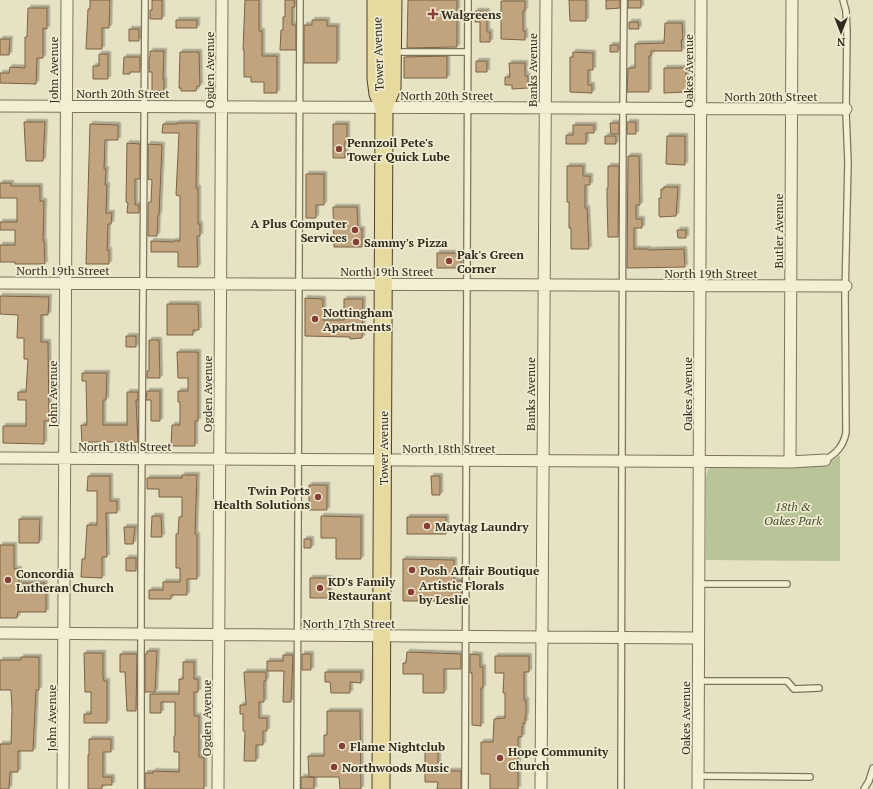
<svg xmlns="http://www.w3.org/2000/svg" width="873" height="789" font-family="'PT Serif',serif">
  <defs>
    <filter id="shadow"><feDropShadow dx="2.5" dy="-2.5" stdDeviation="0" flood-color="#0004"/></filter>
  </defs>
  <rect width="100%" height="100%" fill="#e7e2c3"/>
  <path fill="#b9c499" d="M840 455V561L706 560V477L708 469 712 467 751 468 821 464 832 461Z"/>
  <path fill="#c1a37e" stroke="#7b6245" filter="url(#shadow)" d="M90 0H110L109 28H102V49H86L88 9H90Z
    M152 0H162V19H150V10H152Z
    M245 0H259V31H262V56H277V93H264V82H251V77H244V50H243Z
    M285 0H294L295 7H292V25H296V50H280L281 30H283V17H285Z
    M408 0H457V47L407 48Z
    M569 0H586V21H570Z
    M606 0H620V8L606 9Z
    M628 0H641V8H628Z
    M501 1H525V11H523V31H525V40L501 39Z
    M28 8H47V29L43 28V58H37L36 84 0 83V73H9L10 67 25 68V37H27Z
    M475 11H487V32H490V42H480V22H475Z
    M176 20H197V28H176Z
    M312 20H327V26H337V63H304V25H312Z
    M629 22H638L639 29H629Z
    M665 23H682L683 40H681L682 51H651V56H649V92H627L628 68H635V44L664 43Z
    M129 29H139V41H129Z
    M0 39H10L9 55H0Z
    M610 45H618V52H610Z
    M150 51H164L163 79H164V91H152V72H149V57H150Z
    M180 52H199L200 86H197L196 91H181V88H179Z
    M573 52 593 53V70H588V85H592V93L570 92V57H573Z
    M99 54H108V79H93V66H99Z
    M447 56V78H404V57Z
    M124 57H140V72H130V74H123Z
    M476 61H487V72H476Z
    M509 63H525V76H528V88L512 89V85H505V77H510Z
    M664 68H686V92L664 93Z
    M24 122H45L43 161H26Z
    M627 122H636V134H627Z
    M177 123H197L196 188H198V224H200V236H197L198 267H178V252H151V241L173 242V241H180V196L176 195 179 133H162L163 124H177Z
    M610 123H619V134H611Z
    M90 124 118 125V140H105L104 169H106L105 185H107L106 213H112L111 224H108L107 250H109V264H86Z
    M333 124H347V141H345V158H333Z
    M573 125H594V133H586V144H566V135H573Z
    M605 136H616V144H605Z
    M667 136H685V165L666 164Z
    M127 143 140 144V179H135V205H139V213H127L128 203 126 202Z
    M148 144 162 145 159 215H158L157 236H148V205L149 202H151L152 180 148 179Z
    M628 156H639L640 205H636V219H642V228H634V249H648V250L684 249 685 267 627 268Z
    M567 166H583V176H590V185H585V208H587L589 249H571V228H569V202H567Z
    M608 166H619L618 237H608L607 198V188H608Z
    M306 174H324V205H316V218H306Z
    M0 183H11V186H40V201H44L43 241H44L45 264H15V262H0V245H15V230H0V222H17V198H0Z
    M664 187H678L676 216 660 217 659 215V198H661V189H664Z
    M333 207H357L358 229H362V247H334Z
    M677 230H686V238H678Z
    M437 253H461V268H437Z
    M0 296 49 297 48 315H41V342H48L49 421H44V444L3 443V426H26V400H18V392H26L28 359H24V338H17L18 315 0 314Z
    M305 298 323 299V320H344V299H363L362 338 350 339V337L305 336Z
    M167 304H198L199 330H193V335H167Z
    M126 336H136V347H126Z
    M149 340H159L160 378H147V371H149Z
    M177 352H198V421H195V446H171L172 425H180V402H178V391H188V378H178Z
    M82 373H107L106 400H103V425H127V392H138V400H136L138 442H82L81 425H87L86 381H82Z
    M147 391H160V421H151V400H146Z
    M182 475H197L195 534 197 535V579H187V595H171V599H149V590H163V582H180V568H176V534H178L179 517H182V497H159V489H147V478H182Z
    M88 476H110V501H117V513H106L107 557H102V578L81 577 82 559H85L87 525H97V491H87Z
    M431 476H440V495H432Z
    M309 485H327V510H309Z
    M152 516H161L162 537H151Z
    M321 516 361 517V559H336V538H321Z
    M407 517H446V534H407Z
    M19 519H40L39 543H19Z
    M124 527H135L133 544H125Z
    M304 539H311V548H304Z
    M0 545H14V569H19V583H45L44 589H46V612H18L17 618H0Z
    M126 558H136V571H126Z
    M403 559 454 560V581H462L461 601H403Z
    M310 578H329V598H310Z
    M147 651H157L155 692H145V654H147Z
    M407 652 461 654V669H444V693H423V674H403V663H406Z
    M84 653H103V678L104 681H107V723H84V714H91V692H85Z
    M120 654H137L136 711H127L125 672H120Z
    M302 654H311V670H302Z
    M470 654 480 655V667H483V688H481V726L472 725V673H470Z
    M283 655H293L291 702H283L284 671H267V661H283Z
    M495 656H529V672H524V700H526V716H525V723H523V727H522V737H518V789H490V774H481V742H493L494 719 505 718V693H503L504 673H495Z
    M21 657H39V690H36L33 751H18V772H10L9 789H0V744H11L12 710 11 690H0V660H21Z
    M183 662H194V679H198V692H194V716H199V757H204V789H145V773H153V771L179 772V752H174V736H175V702H161V713H150V694H179V679H183Z
    M244 672H266V681H264V702H259V718H267V731H263V745H256V761H244L245 731H243V714H240V705H246Z
    M325 672H361V683L350 682V693H331L330 682H325Z
    M327 711H360L361 789H340L339 777H309L308 756H324V735H327Z
    M89 739H111V752H103V777H112V785H102V789H88V755H89Z
    M425 750H438V771H461V789H437L438 782H425Z
    M301 777H314V789H301Z"/>
  <g fill="none" stroke-linecap="round" stroke-linejoin="round">
    <g stroke="#7f745c" stroke-width="8">
      <path id="lane" d="M393 52H468
        M825 460C837 453 843 446 846 433L845 297 848 162 846 113 847 31 846 11 843 0
        M698 584H787
        M698 681H787L794 689 819 688
        M698 776 810 777
        M141 789V580L145 0
        M297 789 300 0
        M465 789 468 0
        M621 789 623 108 624 0
        M864 789 869 781 873 768"/>
    </g>
    <g stroke="#7f745c" stroke-width="13">
      <path id="street" d="M0 106 846 109
        M0 283 846 286
        M0 458 790 462 825 460
        M790 462 792 0
        M0 633 698 638
        M63 789 67 0
        M218 789 222 0
        M541 789 546 0
        M698 789 701 0"/>
    </g>
    <g stroke="#4d4230" stroke-width="19">
      <path id="primary" d="M376 0V79L378 94 384 107
        M381 789 384 107 392 88 393 0"/>
    </g>
    <use href="#lane" stroke="#f3efd5" stroke-width="5.5"/>
    <use href="#street" stroke="#f3efd5" stroke-width="11"/>
    <use href="#primary" stroke="#e6da9f" stroke-width="17"/>
  </g>
  <g fill="#863f34" stroke="#f0ebd1" stroke-width="1.5">
    <path d="M431 8h4v4h4v4h-4v4h-4v-4h-4v-4h4z"/>
    <circle cx="339" cy="149" r="4"/>
    <circle cx="355" cy="230" r="4"/>
    <circle cx="356" cy="242" r="4"/>
    <circle cx="449" cy="261" r="4"/>
    <circle cx="315" cy="319" r="4"/>
    <circle cx="318" cy="497" r="4"/>
    <circle cx="427" cy="526" r="4"/>
    <circle cx="412" cy="570" r="4"/>
    <circle cx="8" cy="580" r="4"/>
    <circle cx="320" cy="588" r="4"/>
    <circle cx="411" cy="592" r="4"/>
    <circle cx="342" cy="746" r="4"/>
    <circle cx="500" cy="758" r="4"/>
    <circle cx="334" cy="767" r="4"/>
  </g>
  <g text-anchor="middle" dominant-baseline="central" stroke-width="3.5" stroke-linejoin="round" paint-order="stroke">
    <g font-size="12" font-weight="bold" fill="#312a1e" stroke="#f0ebd1" text-anchor="start">
      <text x="441" y="14">Walgreens</text>
      <text x="347" y="142">Pennzoil Pete's<tspan x="347" dy="14">Tower Quick Lube</tspan></text>
      <text x="347" y="223" text-anchor="end">A Plus Computer<tspan x="347" dy="14">Services</tspan></text>
      <text x="364" y="242">Sammy's Pizza</text>
      <text x="457" y="254">Pak's Green<tspan x="457" dy="14">Corner</tspan></text>
      <text x="323" y="312">Nottingham<tspan x="323" dy="14">Apartments</tspan></text>
      <text x="310" y="490" text-anchor="end">Twin Ports<tspan x="310" dy="14">Health Solutions</tspan></text>
      <text x="435" y="526">Maytag Laundry</text>
      <text x="420" y="570">Posh Affair Boutique</text>
      <text x="16" y="573">Concordia<tspan x="16" dy="14">Lutheran Church</tspan></text>
      <text x="328" y="581">KD's Family<tspan x="328" dy="14">Restaurant</tspan></text>
      <text x="419" y="585">Artistic Florals<tspan x="419" dy="14">by Leslie</tspan></text>
      <text x="350" y="746">Flame Nightclub</text>
      <text x="508" y="751">Hope Community<tspan x="508" dy="14">Church</tspan></text>
      <text x="342" y="767">Northwoods Music</text>
    </g>
    <g font-size="12" fill="#312a1e" stroke="#f0ebd1">
      <text transform="translate(378 54) rotate(-92)">Tower Avenue</text>
      <text transform="translate(53 70) rotate(-90)">John Avenue</text>
      <text transform="translate(209 70) rotate(-90)">Ogden Avenue</text>
      <text transform="translate(532 70) rotate(-90)">Banks Avenue</text>
      <text transform="translate(688 71) rotate(-90)">Oakes Avenue</text>
      <text x="123" y="93">North 20th Street</text>
      <text x="447" y="95">North 20th Street</text>
      <text x="771" y="96">North 20th Street</text>
      <text transform="translate(778 231) rotate(-90)">Butler Avenue</text>
      <text x="63" y="270">North 19th Street</text>
      <text x="387" y="271">North 19th Street</text>
      <text x="711" y="273">North 19th Street</text>
      <text transform="translate(52 394) rotate(-90)">John Avenue</text>
      <text transform="translate(207 394) rotate(-90)">Ogden Avenue</text>
      <text transform="translate(530 394) rotate(-90)">Banks Avenue</text>
      <text transform="translate(687 394) rotate(-90)">Oakes Avenue</text>
      <text x="125" y="446">North 18th Street</text>
      <text transform="translate(383 448) rotate(-90)">Tower Avenue</text>
      <text x="449" y="448">North 18th Street</text>
      <text x="349" y="623">North 17th Street</text>
      <text transform="translate(51 718) rotate(-90)">John Avenue</text>
      <text transform="translate(206 718) rotate(-90)">Ogden Avenue</text>
      <text transform="translate(685 718) rotate(-90)">Oakes Avenue</text>
    </g>
    <g font-size="12" font-style="italic" fill="#3d4b28" stroke="#f0ebd1">
      <text x="793" y="506">18th &amp;<tspan x="793" dy="14">Oakes Park</tspan></text>
    </g>
  </g>
  <g transform="translate(841 32) rotate(180)" stroke="#f0ebd1" stroke-width="3" paint-order="stroke">
  <path d="M0-3L7 15L0 10L-7 15Z" fill="#312a1e"/>
  <text y="-6" font-size="11" font-weight="bold" text-anchor="middle" fill="#312a1e">N</text>
  </g>
</svg>
